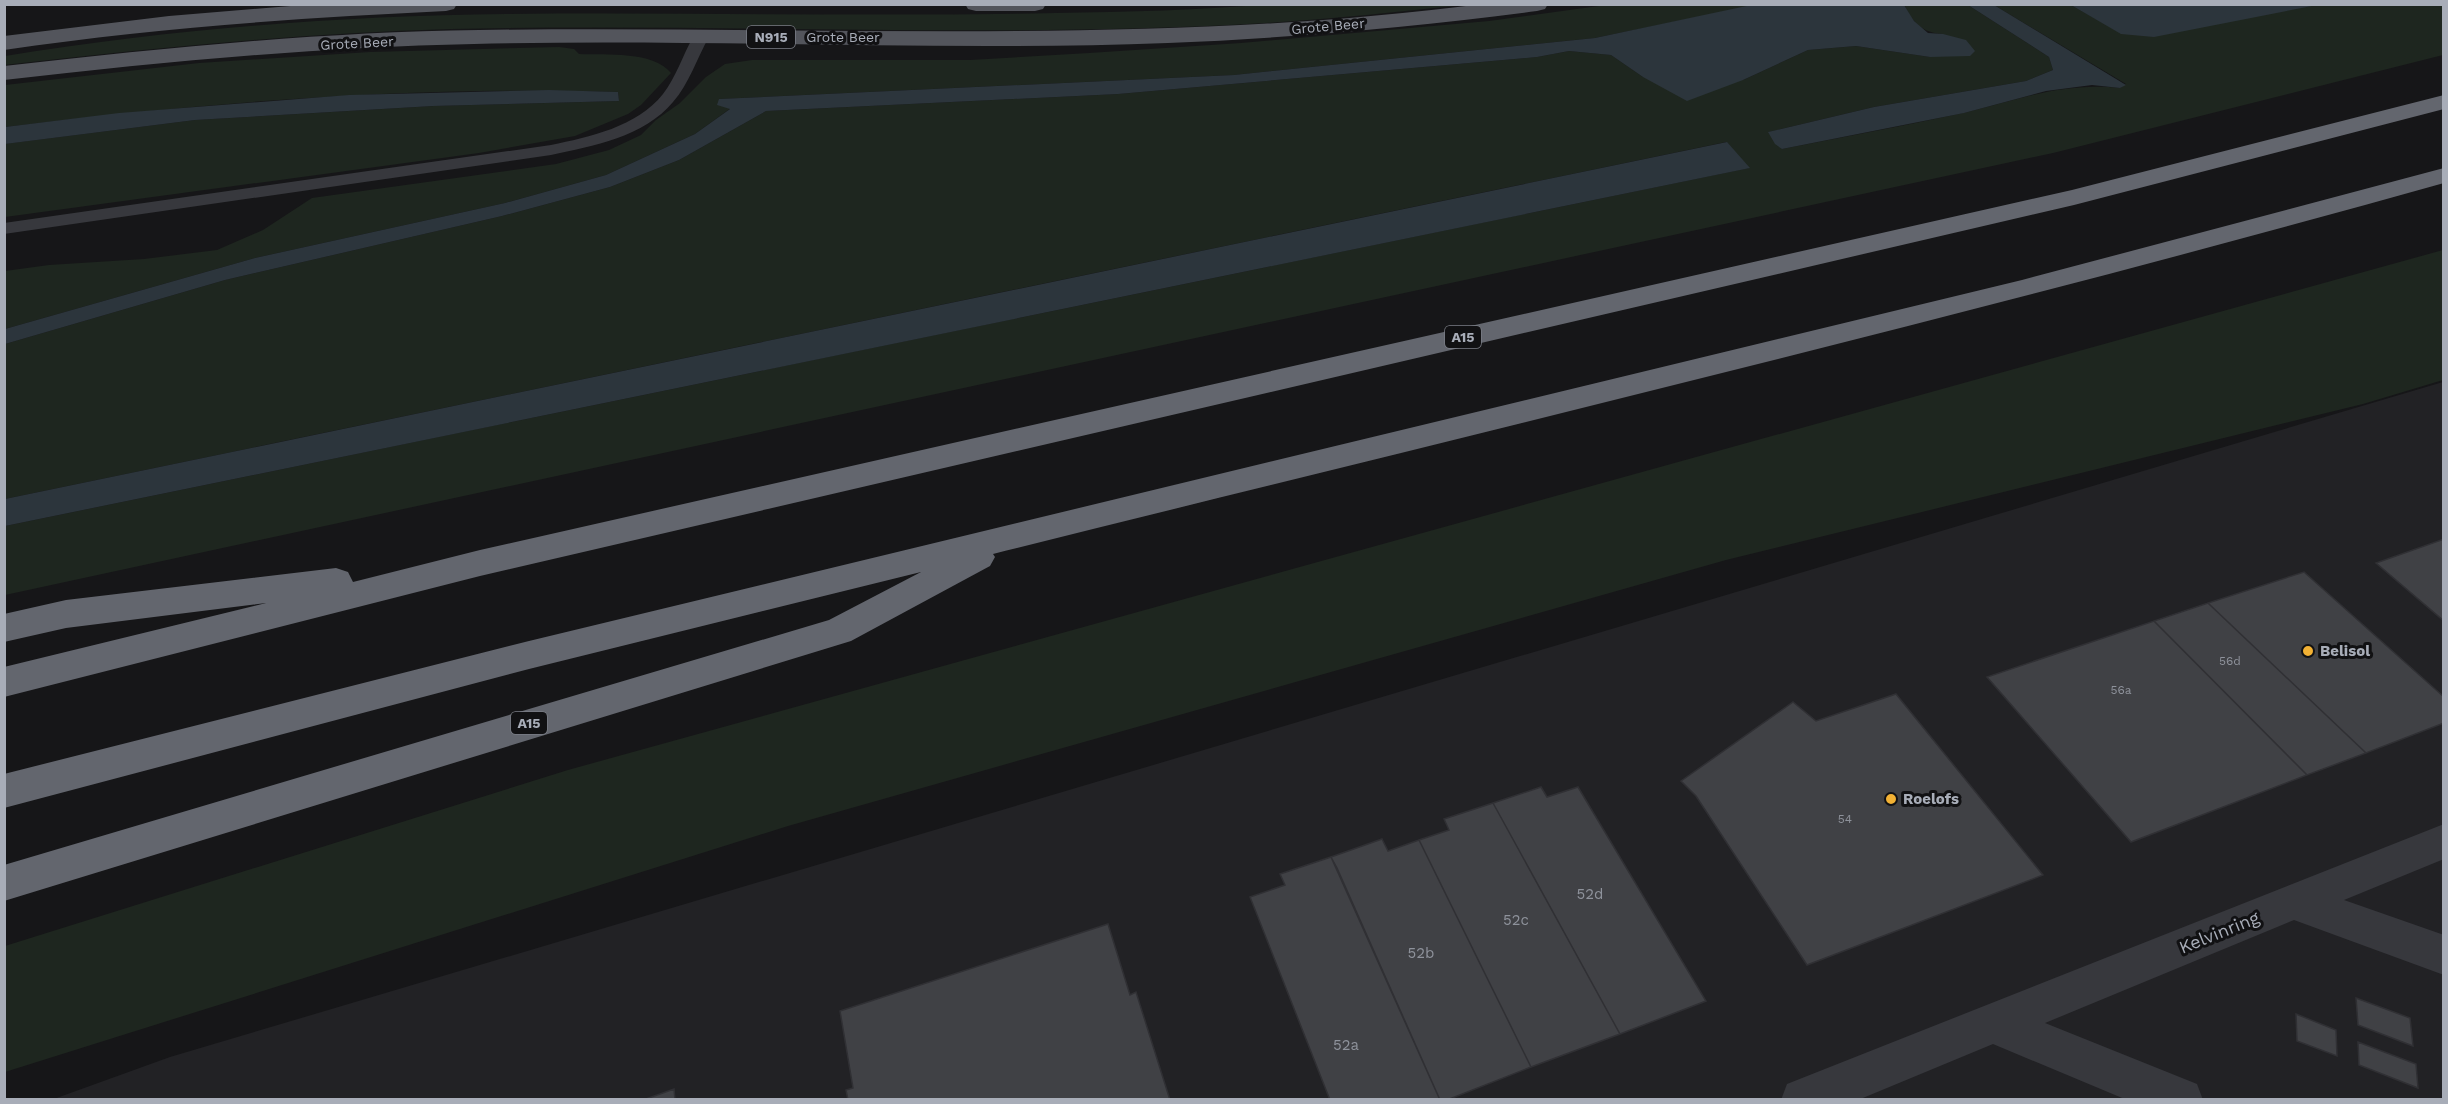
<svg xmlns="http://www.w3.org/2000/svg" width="2448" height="1104" font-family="'Work Sans',sans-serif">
  <rect width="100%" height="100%" fill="#161618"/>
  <path fill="#222225" d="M2443 382V1099L51 1100 170 1057Z"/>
  <path fill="#1e261f" d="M1272 4 1463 5C1397 12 1331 19 1265 23 994 39 722 23 451 29 301 33 153 48 4 65L5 56C171 29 338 16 506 14 689 12 872 17 1055 13 1128 12 1200 10 1272 4Z
    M1904 4 1968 5 2049 57 2053 70 2026 81 1874 107 1769 132 1782 149C1842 137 1903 126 1963 113 2019 100 2061 82 2120 88L2126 84 1994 5H2071L2121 33 2317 5H2443V55L2053 153 5 595V526L1749 168 1726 142 5 499V344L225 280 502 216 610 187 679 160 766 111 1118 94 1537 57 1569 51 1611 55 1643 77 1743 80 1808 50 1856 46 1930 57 1943 34C1923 33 1912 23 1904 4Z
    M1606 5H1756L1595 38 1234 75 719 99 731 108 695 134 606 175 505 203 255 258 5 329V271L49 265 144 259 217 250 263 230 312 198 556 164 609 150 641 135 656 120 680 103 706 77 725 64 752 60H970L1089 53 1241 43 1489 21Z
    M559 47 574 49 579 54C606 55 654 51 671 73L641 105 628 114 575 136 479 153 5 217 4 144 195 120 433 106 619 101 618 92C413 86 208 102 5 127V85L199 63 370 52Z
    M2443 250V380L2363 404 1726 560 788 826 5 1072V946L568 770Z"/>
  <path fill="#2c353c" d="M1756 4 1904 5 1914 21 1928 33 1943 34 1966 40 1975 51 1970 56 1930 57 1856 46 1808 50 1743 80 1687 101 1643 77 1611 55 1569 51 1537 57 1118 94 766 111 679 160 610 187 502 216 225 280 5 344V329L255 258 505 203 606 175 695 134 730 109 717 105 719 99 1234 75 1595 38Z
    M1968 5H1994L2126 85 2120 88 2092 85 2046 91 1964 113 1782 149 1775 144 1768 132 1874 107 2026 81 2053 70 2049 57Z
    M2071 5H2317L2154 37 2121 34Z
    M549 90 618 92 619 101 433 106 195 120 5 144V127L119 113 349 95Z
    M1727 142 1750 168 5 526V499Z"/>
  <path fill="#404145" stroke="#303034" stroke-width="1.5" d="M2444 539V621L2376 563Z
    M2304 572 2444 697V723L2366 753 2208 603Z
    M2208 603 2366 753 2307 775 2154 621Z
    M2154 621 2307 775 2131 842 1987 677Z
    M1896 694 2043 875 1807 965 1696 796 1681 781 1793 702 1816 721Z
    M1541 787 1547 797 1578 787 1706 1001 1620 1034 1493 803Z
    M1493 803 1620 1034 1531 1067 1419 840 1449 830 1444 819Z
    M1382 839 1388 851 1419 840 1531 1067 1447 1100H1440L1331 857Z
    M1331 857 1337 868 1440 1100H1330L1250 897 1285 885 1280 874Z
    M1108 924 1130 995 1136 992 1170 1100H848L846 1090 853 1088 840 1011Z
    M2356 998 2410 1018 2413 1046 2358 1025Z
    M2296 1014 2336 1030 2337 1056 2297 1041Z
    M2358 1042 2416 1064 2418 1088 2359 1065Z
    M674 1089 675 1100H643Z"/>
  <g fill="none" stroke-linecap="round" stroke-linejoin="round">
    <path fill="#37383d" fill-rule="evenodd" d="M701 32 709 37C697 58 689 84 673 102 644 137 593 146 551 155L4 234V223L551 145C589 137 637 127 663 94 676 77 683 55 693 37Z"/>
    <path fill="#37383d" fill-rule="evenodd" d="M2444 824V859L2344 900 2444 935V975L2294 920 2045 1023 2197 1084 2203 1100H2127L1993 1044 1858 1100H1781L1787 1084Z"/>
    <path fill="#53555c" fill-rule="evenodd" d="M315 4H457L454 9 446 11C298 18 151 28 4 50V36L169 16Z
      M965 4H1046L1043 9 1035 11H976L968 9Z
      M1482 4H1548L1545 9 1537 11C1414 27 1292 38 1168 43 937 52 705 38 474 44 317 47 160 62 4 80V66C162 48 320 32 479 30 814 25 1149 47 1482 4Z"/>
    <path fill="#63666e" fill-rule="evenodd" d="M2444 95V109L2074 205 480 576 4 697V667L266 603 66 628 4 642V614L66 600 336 568 348 572 353 582 480 550 2072 190Z
      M2444 168V183C1963 318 1477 433 993 554L995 557 990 566 851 641 4 901V865L829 620 921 572 529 669 4 808V774L529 641 2022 280Z"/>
  </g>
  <g fill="#f2b134" stroke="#111113" stroke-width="2">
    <circle cx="2308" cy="651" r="6"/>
    <circle cx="1891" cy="799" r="6"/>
  </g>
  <g text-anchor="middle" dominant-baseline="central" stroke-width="6" stroke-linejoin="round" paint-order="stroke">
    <g font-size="12" fill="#8e929b">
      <text x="2230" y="661">56d</text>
      <text x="2121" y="690">56a</text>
      <text x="1845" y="819">54</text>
    </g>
    <g font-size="14" fill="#a8adb8" stroke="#111113">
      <text transform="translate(1328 26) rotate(-5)">Grote Beer</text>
      <text x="843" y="37">Grote Beer</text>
      <text transform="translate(357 43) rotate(-3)">Grote Beer</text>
    </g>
    <g fill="#111113" stroke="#7b7e86" stroke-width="1.5">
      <rect x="747" y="26" width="48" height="22" rx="4.5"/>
      <rect x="1445" y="326" width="36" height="22" rx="4.5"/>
      <rect x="511" y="712" width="36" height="22" rx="4.5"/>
    </g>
    <g font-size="14" font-weight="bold" fill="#a8adb8">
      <text x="771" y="37">N915</text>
      <text x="1463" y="337">A15</text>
      <text x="529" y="723">A15</text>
    </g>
    <g font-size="15" font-weight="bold" fill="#a8adb8" stroke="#111113" text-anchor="start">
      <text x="2320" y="651">Belisol</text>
      <text x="1903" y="799">Roelofs</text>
    </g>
    <g font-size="15" fill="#8e929b">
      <text x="1590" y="894">52d</text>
      <text x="1516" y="920">52c</text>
      <text x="1421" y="953">52b</text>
      <text x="1346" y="1045">52a</text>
    </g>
    <g font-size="18" fill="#a8adb8" stroke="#111113">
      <text transform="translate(2219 932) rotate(-22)">Kelvinring</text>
    </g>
  </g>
  <rect width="2448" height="1104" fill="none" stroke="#a8adb8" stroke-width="12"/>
</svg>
